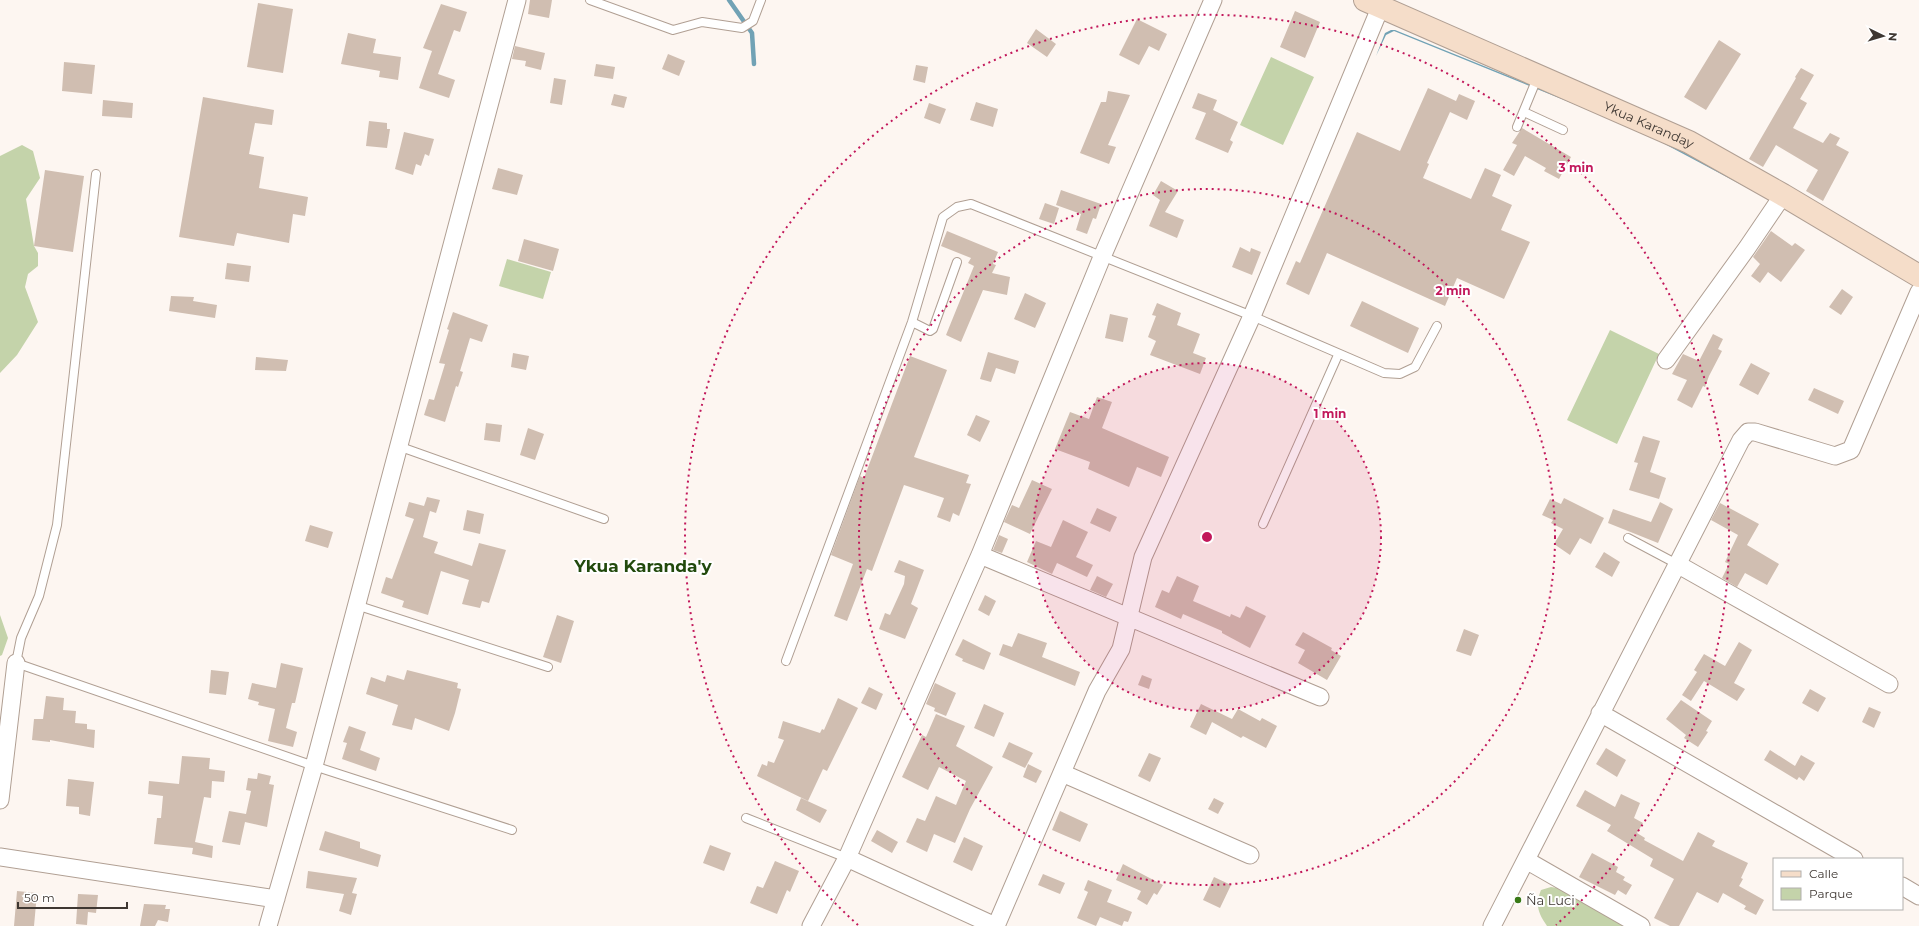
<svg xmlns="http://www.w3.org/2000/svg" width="1919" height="926" font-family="Montserrat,sans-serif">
  <rect width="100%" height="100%" fill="#fdf6f1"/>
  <path fill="#c4d3aa" d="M1271 57 1314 77 1283 145 1240 125Z
    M22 145 33 151 40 178 26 199 34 246 38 253V266L28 274 25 287 38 322 17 355 0 373V156Z
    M507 259 551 272 543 299 499 286Z
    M1610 330 1659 354 1617 444 1567 420Z
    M0 615 8 638 2 655 0 656Z
    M1551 887 1564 889 1607 906 1624 926H1547C1538 913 1535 905 1541 890Z"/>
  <path fill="#71a2b5" d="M1391 30H1395L1603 114 1660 140 1771 198 1770 200 1659 141 1601 115 1394 31 1386 35 1376 56 1385 33Z"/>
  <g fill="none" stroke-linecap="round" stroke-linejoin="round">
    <path stroke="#71a2b5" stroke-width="4.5" d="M729 0 752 33 754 64"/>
  </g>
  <path fill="#d0beb1" d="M530 0H552L549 18 528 14Z
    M258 3 293 9 283 73 247 67Z
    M441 4 467 12 460 32 454 30 438 74 455 80 449 98 419 88 432 51 423 48Z
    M1295 11 1320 22 1305 58 1280 47Z
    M1137 19 1167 34 1159 51 1149 46 1139 65 1119 55Z
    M1036 29 1056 44 1047 57 1027 43Z
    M348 33 376 39 373 53 401 57 398 80 379 77 380 71 341 64Z
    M1719 40 1741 54 1706 110 1684 97Z
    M515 46 545 53 541 70 525 66 526 61 512 59Z
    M668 54 685 61 679 76 662 69Z
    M64 62 95 65 92 94 62 91Z
    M596 64 615 67 613 79 594 76Z
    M916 65 928 67 925 83 913 80Z
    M1801 68 1814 75 1800 99 1807 103 1793 128 1823 143 1830 133 1840 138 1836 145 1849 152 1823 201 1806 191 1818 170 1776 145 1763 167 1749 159 1796 78 1795 77Z
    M554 78 566 80 562 105 550 103Z
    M1428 88 1456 101 1459 94 1475 101 1467 120 1450 112 1427 163 1429 164 1423 178 1471 199 1485 168 1501 175 1492 196 1512 205 1501 230 1530 242 1504 299 1457 278 1445 306 1327 253 1309 295 1286 284 1296 261 1300 263 1357 132 1400 151Z
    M1108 91 1130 95 1108 145 1116 147 1109 164 1080 153 1101 102H1106Z
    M1198 93 1217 100 1213 110 1238 122 1230 140 1233 142 1228 153 1195 139 1206 113 1192 108Z
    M614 94 627 97 624 108 611 105Z
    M203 97 274 110 272 125 255 123 249 154 264 157 259 188 308 197 305 216 293 214 289 243 237 233 234 246 179 237Z
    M103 100 133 103 132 118 102 116Z
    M976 102 998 109 993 127 970 120Z
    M929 103 946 109 940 124 924 118Z
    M369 121 387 123V129H390L387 148 366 146Z
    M1522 128 1571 157 1559 179 1544 171 1546 168 1525 156 1514 176 1503 170 1517 145 1512 143Z
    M404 132 434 139 429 156 425 154 421 166 416 164 413 175 395 169Z
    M498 168 523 175 517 195 492 189Z
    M45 170 84 176 73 252 34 246Z
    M1161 181 1178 191 1165 212 1184 220 1177 238 1149 226 1160 200 1153 195Z
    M1061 190 1101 204 1096 219 1093 218 1087 234 1076 230 1081 214 1056 205Z
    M1045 203 1059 208 1054 224 1039 219Z
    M947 231 998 252 993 264 996 265 992 273 1010 277 1007 295 983 290 961 342 946 335 974 266 968 263 971 258 941 246Z
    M1771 231 1792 246 1795 243 1805 250 1781 282 1768 272 1760 283 1751 276 1760 264 1753 257Z
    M524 239 559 249 553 271 518 261Z
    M1240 247 1250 252 1251 248 1261 252 1252 275 1232 267Z
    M227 263 251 266 249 282 225 279Z
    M1842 289 1853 297 1841 315 1829 307Z
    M1025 293 1046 303 1035 328 1014 319Z
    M171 296 194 297 193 301 217 305 215 318 169 311Z
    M1362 301 1419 328 1408 353 1350 326Z
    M1157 303 1181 313 1177 325 1200 334 1193 353 1206 358 1200 374 1150 355 1156 341 1148 337 1156 316 1152 315Z
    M453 312 488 325 482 342 470 338 460 371 463 372 458 387 456 386 445 422 424 415 429 399 434 400 445 364 439 363 449 330 447 329Z
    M1110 314 1128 318 1123 342 1105 338Z
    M1713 334 1723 339 1718 349 1722 351 1709 376 1705 387 1703 386 1692 408 1677 400 1687 380 1672 374 1683 354 1699 361Z
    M988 352 1019 361 1015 374 996 368 991 382 980 379Z
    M513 353 529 356 526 370 511 367Z
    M910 356 947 370 914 457 969 475 966 483 971 484 959 516 953 513 950 522 937 517 944 498 904 485 872 571 867 569 847 621 834 616 853 564 831 555 860 476 864 478Z
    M256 357 288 360 286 371 255 370Z
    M1751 363 1770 373 1758 395 1739 385Z
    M1814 388 1844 401 1838 414 1808 400Z
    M1097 397 1112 402 1102 428 1169 457 1161 477 1137 467 1129 487 1088 469 1090 462 1055 449 1070 412 1089 419Z
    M976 415 990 421 980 442 967 435Z
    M486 423 502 425 500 442 484 440Z
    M528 428 544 434 535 460 520 455Z
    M1643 436 1660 441 1650 472 1666 478 1659 499 1629 490 1638 463 1634 462Z
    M1032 480 1052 489 1030 534 1004 522 1012 505 1019 508Z
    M427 497 440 500 436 513 430 511 423 537 438 542 434 553 472 566 479 543 506 550 489 603 482 601 480 608 462 604 469 580 441 571 428 615 402 607 404 601 381 593 386 577 392 579 414 519 405 516 409 502 424 506Z
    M1564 498 1604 518 1591 544 1580 538 1570 555 1554 544 1563 529 1551 523 1553 520 1542 515 1550 499 1561 504Z
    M1660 502 1673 509 1658 543 1608 523 1613 509 1651 522Z
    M1720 503 1759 524 1747 545 1779 564 1767 585 1745 573 1737 587 1722 578 1729 564 1725 562 1738 535 1711 520Z
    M1097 508 1117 517 1110 532 1090 523Z
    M467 510 484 514 480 534 463 530Z
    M1063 520 1088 532 1076 557 1093 565 1087 577 1057 563 1052 574 1027 562 1036 541 1051 547Z
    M310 525 333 532 328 548 305 541Z
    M999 535 1008 539 1002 553 993 550Z
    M1604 552 1620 562 1612 577 1595 567Z
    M899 560 924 570 911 604 918 608 905 639 879 629 885 613 890 615 904 584 905 576 894 572Z
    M1097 576 1113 584 1106 597 1090 590Z
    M1177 576 1199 586 1193 601 1230 617 1231 614 1240 618 1246 606 1266 616 1250 648 1222 633V631L1183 614 1181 619 1155 607 1162 590 1169 593Z
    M985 595 996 601 989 616 978 610Z
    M557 615 574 621 561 663 543 657Z
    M1464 629 1479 635 1471 656 1456 651Z
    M1303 632 1332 648 1331 650 1341 656 1327 680 1298 663 1305 650 1295 645Z
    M1018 633 1047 643 1042 657 1080 672 1075 686 999 655 1003 644 1012 647Z
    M963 639 991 653 984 670 962 661 963 659 955 655Z
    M1739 642 1752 650 1734 683 1745 689 1737 701 1704 681 1691 701 1682 695 1697 672 1694 670 1704 654 1725 666Z
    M281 663 303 668 295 703H292L286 728 297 732 293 747 268 741 275 709 258 705 259 702 248 699 252 683 276 688Z
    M211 670 229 672 226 695 209 693Z
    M407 670 458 683 457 688 461 689 455 713 449 731 415 718 412 730 392 725 398 705 366 694 371 677 385 682 387 675 404 680Z
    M1142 675 1152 679 1149 689 1138 685Z
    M935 683 956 693 946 716 934 711 935 708 926 704Z
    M869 687 883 694 876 710 861 703Z
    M1810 689 1826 698 1818 712 1802 703Z
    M46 696 64 698 63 710 76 711 75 723 87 724V729L95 730 94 748 50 740V742L32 740 34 719H43Z
    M838 698 858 708 827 771 823 769 808 801 757 776 762 764 767 766 768 761 774 763 784 740 778 738 783 721 820 733 822 729 824 730Z
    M1681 700 1712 721 1706 731 1708 732 1698 747 1684 738 1686 735 1666 719Z
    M984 704 1004 713 994 737 974 728Z
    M1201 704 1232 719 1238 709 1260 721 1262 718 1277 726 1266 748 1243 736 1241 738 1212 722 1206 735 1190 727Z
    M1869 707 1881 712 1874 728 1862 722Z
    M936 714 965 726 956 746 993 767 970 809 955 843 934 834 927 852 906 842 917 818 925 821 936 796 956 805 966 781 939 767 928 790 902 777 922 735 926 737Z
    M349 726 366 732 360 750 380 758 376 771 342 759 347 743 343 742Z
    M1009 742 1033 753 1025 768 1002 757Z
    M1606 748 1626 760 1617 777 1596 764Z
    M1770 750 1795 766 1801 755 1815 763 1804 781 1799 777 1797 780 1764 760Z
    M1149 753 1161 758 1150 782 1138 776Z
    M182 756 210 758 209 769 225 771 224 782 212 781 211 798 204 797 195 842 213 846 212 858 192 854 193 848 154 844 157 818H161L163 796 148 794 149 781 179 784Z
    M1028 764 1042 771 1036 783 1023 777Z
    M258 773 271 776 269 784 274 785 267 827 245 822 240 845 222 842 229 811 246 814 251 791 246 790 248 778 257 779Z
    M68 779 94 782 90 816 79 814V807L66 806Z
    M1585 790 1615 807 1621 794 1640 803 1634 818 1643 823 1637 833 1645 838 1644 840 1683 861 1698 832 1715 841 1712 846 1748 863 1741 878 1743 879 1739 886 1764 900 1756 915 1744 909 1746 906 1723 893 1718 903 1697 892 1679 926H1670L1654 918 1674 879 1650 866 1653 859 1607 831 1611 825 1576 806Z
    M801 798 827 810 820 823 796 810Z
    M1214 798 1224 803 1218 814 1208 809Z
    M1060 811 1088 824 1080 842 1052 830Z
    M877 830 898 842 892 853 871 841Z
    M325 831 360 842V848L381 855 378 867 319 850Z
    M964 837 983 846 972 871 953 862Z
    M710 845 731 853 724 871 703 863Z
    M1592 853 1618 867 1616 872 1625 877 1623 880 1632 885 1626 895 1618 890 1615 895 1579 877Z
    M775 861 799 871 790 892 787 890 777 914 750 903 757 886 763 888Z
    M1123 864 1163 885 1157 895 1154 893 1147 905 1137 899 1141 891 1116 880Z
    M308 871 357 878 352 893 357 894 351 915 339 911 344 894 306 888Z
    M1043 874 1065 883 1060 894 1038 885Z
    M1214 877 1231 885 1220 908 1203 900Z
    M1088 880 1112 890 1107 902 1132 912 1128 922 1124 921 1122 926 1100 917 1096 926 1077 918 1088 892 1084 890Z
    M17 891 37 893 34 926H14Z
    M78 894 98 895 96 913 88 912 87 925 76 924Z
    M144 904 166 905 165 909H170L168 922 158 920 155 926H140Z"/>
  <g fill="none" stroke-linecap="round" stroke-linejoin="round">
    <g stroke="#b09f93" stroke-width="10">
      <path id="lane" d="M590 0 673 30 702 22 742 28 753 21 761 0
        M1524 112 1563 130
        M1517 127 1538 76
        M96 174 57 525 39 596 21 638 16 663 314 766 512 830
        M912 322 930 331 933 329 957 262
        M398 446 604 519
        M1263 524 1338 355
        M1628 538 1677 564
        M356 605 548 667
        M786 661 912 322 943 217 957 207 971 204 1252 316 1384 373 1400 374 1415 367 1437 326
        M746 818 847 858"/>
    </g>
    <g stroke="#b09f93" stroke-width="19">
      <path id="street" d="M1666 360 1747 248 1783 195
        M980 555 1320 697
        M1677 564 1889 684
        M1600 713 1854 859
        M1062 773 1250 855
        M0 800 16 663
        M0 857 276 899
        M847 858 995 926
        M1526 860 1641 926
        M1902 886 1919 896
        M268 926 314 766 517 0
        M811 926 847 858 980 555 1102 257 1213 0
        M996 926 1097 691 1121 649 1143 557 1252 316 1380 8
        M1492 926 1741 440 1748 432H1755L1835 456 1851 450 1919 292"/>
    </g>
    <g stroke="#b09f93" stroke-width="24">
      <g id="secondary">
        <path id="s1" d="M1365 0 1689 142 1783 195 1919 276"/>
      </g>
    </g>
    <use href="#lane" stroke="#fff" stroke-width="8"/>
    <use href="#street" stroke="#fff" stroke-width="17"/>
    <use href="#secondary" stroke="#f5ddc9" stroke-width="22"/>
  </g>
  <circle cx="1207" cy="537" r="174" fill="#c2185b" fill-opacity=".12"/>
  <g fill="none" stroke="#c2185b" stroke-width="2" stroke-dasharray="2 4">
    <circle cx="1207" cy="537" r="174"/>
    <circle cx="1207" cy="537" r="348"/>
    <path d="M858 925A522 522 0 1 1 1556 925"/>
  </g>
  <circle fill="#397916" stroke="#fff" stroke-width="1.5" cx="1518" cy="900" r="4"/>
  <g text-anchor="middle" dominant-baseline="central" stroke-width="4" stroke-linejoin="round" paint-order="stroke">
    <g font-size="13" fill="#3e3732" stroke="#fff">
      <text stroke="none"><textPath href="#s1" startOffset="310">Ykua Karanday</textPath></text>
    </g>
    <g font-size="13" fill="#3e3732" stroke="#fff" text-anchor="start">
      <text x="1526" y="900">Ña Luci</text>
    </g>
    <g font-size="17" font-weight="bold" fill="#224a0d" stroke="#fff">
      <text x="643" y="566">Ykua Karanda'y</text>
    </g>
  </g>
  <circle cx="1207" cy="537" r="6" fill="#c2185b" stroke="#fff" stroke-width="2"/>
  <g font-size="12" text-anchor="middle" font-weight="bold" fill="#c2185b" stroke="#fff" stroke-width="4" stroke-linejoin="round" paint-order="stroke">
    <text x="1576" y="172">3 min</text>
    <text x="1453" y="295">2 min</text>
    <text x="1330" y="418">1 min</text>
  </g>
  <rect x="1773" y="858" width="130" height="52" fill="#ffffff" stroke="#b2afad"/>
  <rect x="1781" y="871" width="20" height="6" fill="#f5ddc9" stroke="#b2afad"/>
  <text x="1809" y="878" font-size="12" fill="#3e3732">Calle</text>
  <rect x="1781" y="888" width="20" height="12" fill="#c4d3aa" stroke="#b2afad"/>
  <text x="1809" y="898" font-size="12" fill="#3e3732">Parque</text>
  <g transform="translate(1883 36) rotate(95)" stroke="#ffffff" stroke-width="3" paint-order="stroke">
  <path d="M0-3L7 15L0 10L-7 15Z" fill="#3e3732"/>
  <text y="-6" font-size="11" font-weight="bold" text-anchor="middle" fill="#3e3732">N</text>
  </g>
  <path d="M18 902v6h109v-6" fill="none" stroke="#3e3732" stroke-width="2"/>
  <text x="24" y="902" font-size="12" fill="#3e3732" stroke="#ffffff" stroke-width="3" paint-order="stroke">50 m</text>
</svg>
